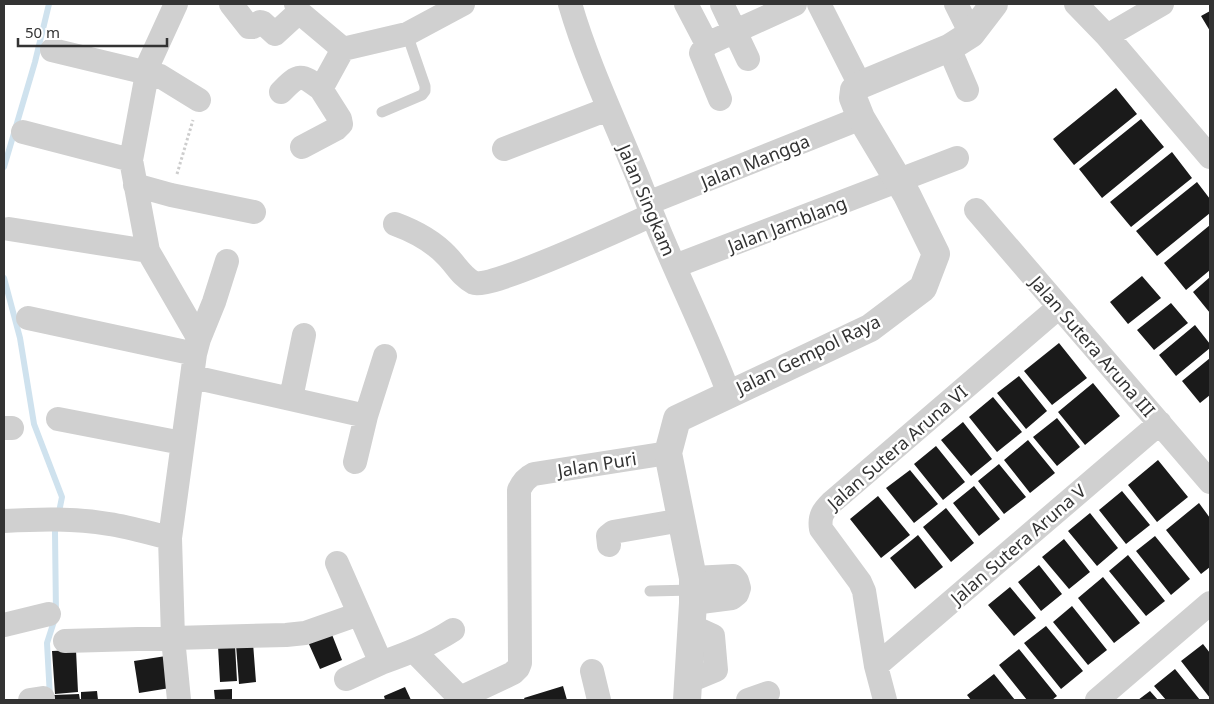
<svg xmlns="http://www.w3.org/2000/svg" width="1214" height="704" font-family="'Noto Sans',sans-serif">
  <rect width="100%" height="100%" fill="#fff"/>
  <g fill="none" stroke-linecap="round" stroke-linejoin="round">
    <path stroke="#cfe2ee" stroke-width="6" d="M4 167 35 62 49 4
      M4 278 20 338 34 424 62 497 55 532 56 615 47 643 50 697"/>
  </g>
  <path fill="#1a1a1a" d="M1210 11V31L1201 16Z
    M1116 88 1137 114 1074 165 1053 139Z
    M1141 119 1164 147 1102 198 1079 169Z
    M1172 152 1192 178 1131 227 1110 202Z
    M1197 182 1210 199V213L1157 256 1136 231Z
    M1210 225V270L1186 290 1164 263Z
    M1142 276 1161 298 1128 324 1110 302Z
    M1210 277V313L1193 292Z
    M1171 303 1188 323 1154 350 1137 330Z
    M1195 325 1210 344V348L1176 376 1159 355Z
    M1059 343 1087 378 1052 405 1024 371Z
    M1210 358V395L1200 403 1182 381Z
    M1019 376 1047 411 1026 429 997 393Z
    M1093 383 1120 416 1085 445 1058 412Z
    M993 397 1022 432 997 452 969 417Z
    M1057 418 1080 447 1057 466 1033 437Z
    M963 422 992 459 971 476 941 440Z
    M1028 440 1055 473 1030 493 1004 460Z
    M936 446 965 482 943 500 914 464Z
    M1158 460 1188 497 1157 522 1128 485Z
    M999 464 1026 497 1004 514 978 481Z
    M910 470 938 504 914 523 886 488Z
    M974 486 1000 519 979 536 953 503Z
    M1122 491 1150 525 1126 544 1099 510Z
    M878 496 910 535 881 558 850 519Z
    M1199 503 1210 518V567L1201 574 1166 530Z
    M946 508 974 543 951 562 923 527Z
    M1090 513 1118 548 1097 566 1068 531Z
    M918 535 943 567 915 589 890 558Z
    M1155 536 1190 579 1171 595 1136 551Z
    M1064 539 1090 572 1069 589 1042 557Z
    M1128 555 1165 601 1146 616 1109 571Z
    M1039 565 1062 594 1041 611 1018 582Z
    M1103 577 1140 623 1114 643 1078 598Z
    M1010 587 1036 618 1014 636 988 605Z
    M1072 606 1107 650 1088 665 1053 622Z
    M1046 626 1083 671 1061 689 1024 643Z
    M331 632 342 660 320 669 308 642Z
    M253 643 256 682 239 684 236 645Z
    M1203 644 1210 653V698L1181 661Z
    M235 645 237 681 220 682 218 646Z
    M1019 649 1057 696 1052 700H1027L999 665Z
    M76 650 78 692 55 694 52 651Z
    M166 656 170 688 139 693 134 661Z
    M1175 669 1200 700H1166L1154 686Z
    M994 674 1015 700H971L967 695Z
    M563 686 567 700H525L524 698Z
    M405 687 411 700H385L384 696Z
    M232 689V700H215L214 690Z
    M97 691 98 700H81V692Z
    M1150 691 1158 700H1138Z
    M79 694 80 700H54V695Z"/>
  <g fill="none" stroke-linecap="round" stroke-linejoin="round">
    <path stroke="#cdcdcd" stroke-width="3" stroke-dasharray="2.5 2.5" stroke-linecap="butt" d="M177 174 193 120"/>
    <path stroke="#d0d0d0" stroke-width="11" d="M382 112 422 95 425 91V86L407 34
      M650 591 693 590"/>
    <path stroke="#d0d0d0" stroke-width="24" d="M176 4 149 63 131 160 148 251 199 339
      M231 4 249 27H253L260 22 263 23 275 34 299 12
      M296 4 299 12 343 49 407 34 463 4
      M570 4C587 62 613 117 636 173 642 187 647 202 653 216 677 276 706 333 729 394
      M686 4 707 44
      M722 4 748 59
      M819 4 860 85
      M956 4 971 34
      M1076 4 1107 36 1210 157
      M1107 36 1162 4
      M949 48 967 90
      M52 50 160 76 199 100
      M281 92C299 73 301 74 321 89
      M720 99 701 53 707 44 795 4
      M23 132 131 160
      M302 147 336 129 341 124 340 119 321 89 343 49
      M504 149 608 109
      M135 185 171 195 254 212
      M648 203 861 118
      M976 210 1210 482
      M395 224C414 231 433 241 447 256 456 265 462 277 474 283 489 290 629 225 652 215
      M9 229 148 251
      M675 266 957 158
      M28 318 195 354
      M193 377 366 416
      M291 398 304 335
      M58 419 182 443
      M4 428H12
      M355 462 366 416 385 356
      M4 521C39 519 74 518 109 524 129 527 149 533 170 538
      M609 545 608 536 613 532 682 520
      M337 563 381 663C406 654 430 645 453 630
      M693 578 733 576 737 581 739 588 737 594 732 598 693 603
      M4 625 49 614
      M65 641 286 635 305 633 359 614
      M414 651 460 698
      M876 666 1160 423
      M592 671 599 700
      M346 679 381 663
      M687 682 716 670 713 636 691 626
      M30 700 43 698
      M179 700 173 638 170 538 195 354 199 339 214 302 227 261
      M461 700 460 698 513 673 518 668 520 663 519 490C523 482 526 478 534 474L668 453
      M748 700 768 693
      M885 700 876 666 864 591 860 582 821 529C819 516 823 511 832 502L1059 307
      M1097 700 1210 603"/>
    <path stroke="#d0d0d0" stroke-width="28" d="M687 700 693 603V578L668 453 677 419 870 328 923 288 936 254 907 195 861 118 853 98 854 90 860 85 949 48 971 34 994 4"/>
  </g>
  <g text-anchor="middle" dominant-baseline="central" stroke-width="5" stroke-linejoin="round" paint-order="stroke">
    <g font-size="18" fill="#333" stroke="#fff">
      <text transform="translate(755 161) rotate(-22)">Jalan Mangga</text>
      <text transform="translate(647 200) rotate(67)">Jalan Singkam</text>
      <text transform="translate(787 224) rotate(-21)">Jalan Jamblang</text>
      <text transform="translate(1093 346) rotate(49)">Jalan Sutera Aruna III</text>
      <text transform="translate(808 354) rotate(-26)">Jalan Gempol Raya</text>
      <text transform="translate(897 447) rotate(-41)">Jalan Sutera Aruna VI</text>
      <text transform="translate(597 464) rotate(-9)">Jalan Puri</text>
      <text transform="translate(1018 544) rotate(-41)">Jalan Sutera Aruna V</text>
    </g>
  </g>
  <rect width="1214" height="704" fill="none" stroke="#333333" stroke-width="10"/>
  <path d="M18 38v8h149v-8" fill="none" stroke="#333333" stroke-width="2.5"/>
  <text x="25" y="38" font-size="15" fill="#333333" stroke="#ffffff" stroke-width="4" paint-order="stroke">50 m</text>
</svg>
